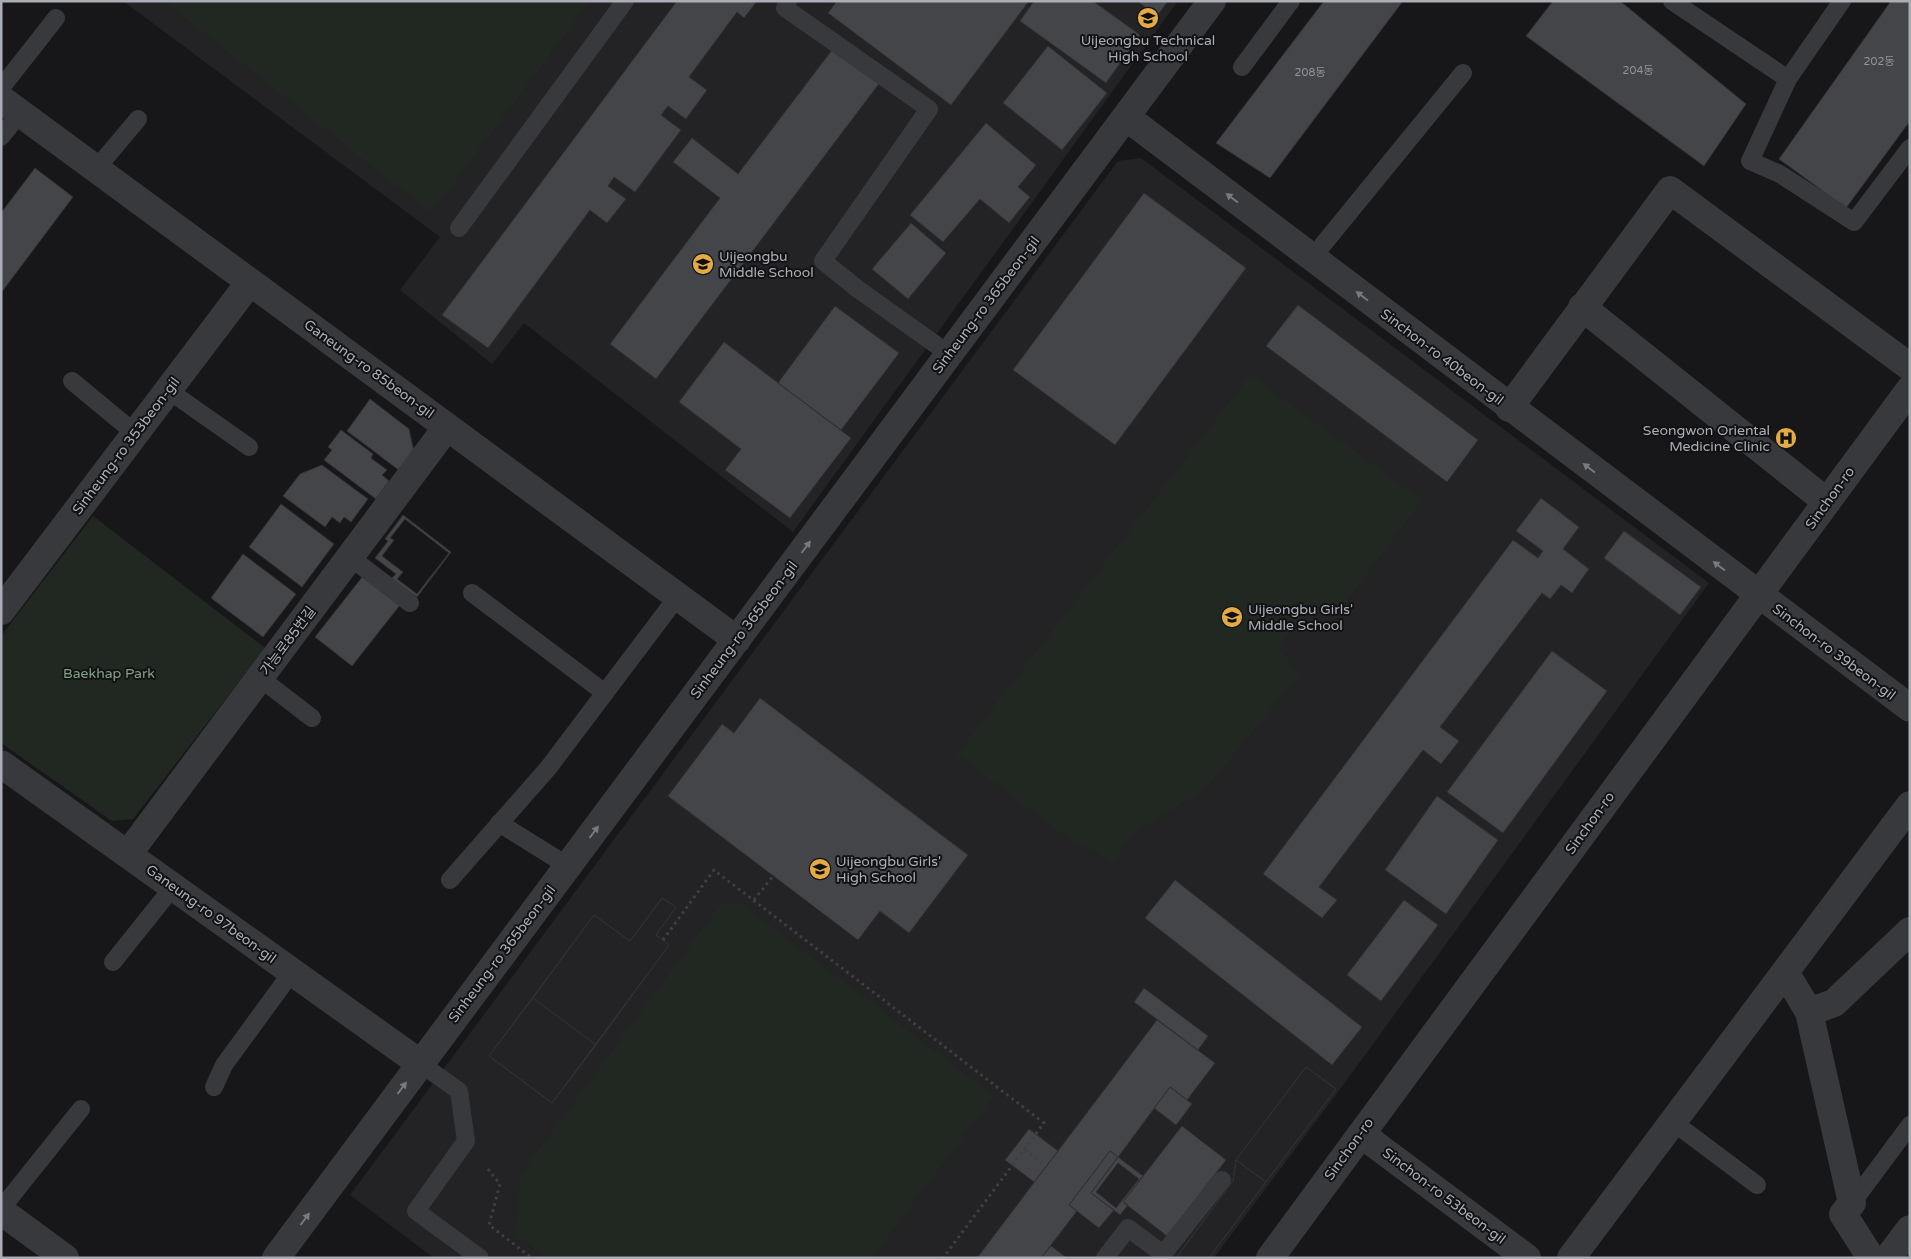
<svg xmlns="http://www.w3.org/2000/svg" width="1911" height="1259" font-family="'Varela Round','Noto Sans KR',sans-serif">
  <rect width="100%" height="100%" fill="#171719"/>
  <path fill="#232326" d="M123 1H1178L793 532 524 323 492 364 400 290 440 237Z
    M1141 158 1709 583 1341 1088 1214 1258H434L350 1195 1118 161Z"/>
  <path fill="#212822" d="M164 1H590L451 187 428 211Z
    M1250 375 1422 500 1335 617 1306 610 1279 648 1299 674 1204 791 1159 817 1130 838 1114 862 1071 841 957 754Z
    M93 516 265 648 133 819 112 821 1 743V636Z
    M742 904 994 1096 872 1258H546L516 1234 520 1175 720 905Z"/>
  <path fill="#444549" stroke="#313135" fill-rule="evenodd" d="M677 1H757L744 18 737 12 689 77 707 90 686 119 668 106 661 115 681 130 635 192 614 177 608 186 626 199 607 223 590 210 488 348 442 315Z
    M837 1H1029L951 105 828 13Z
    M1034 1H1093L1140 35 1106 83 1020 21Z
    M1137 1H1168L1157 16Z
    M1324 1H1403L1270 178 1216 143Z
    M1553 1H1620L1746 104 1704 166 1526 36Z
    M1891 1H1910V121L1846 208 1779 159Z
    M835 46 881 81 656 379 610 344 720 198 673 162 692 138 738 174Z
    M1048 46 1107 93 1062 150 1003 103Z
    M986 123 1036 165 1018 187 1030 197 1009 223 980 199 943 242 910 215Z
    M35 168 73 197 1 293V213Z
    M1144 193 1246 268 1115 445 1013 370Z
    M911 223 946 253 908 299 872 269Z
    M1298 305 1478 440 1447 482 1266 346Z
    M835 306 899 353 841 430 778 383Z
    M724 342 851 438 790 518 725 470 741 449 679 402Z
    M370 399 409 429 414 452 400 471 347 431Z
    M341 430 373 454 371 458 387 470 382 475 389 481 376 499 324 460 332 450 328 447Z
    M322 465 368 499 351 522 344 517 340 523 332 517 325 527 283 496 300 474Z
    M1541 498 1579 527 1563 549 1589 569 1572 593 1561 585 1550 599 1542 593 1440 727 1459 741 1441 764 1423 750 1319 887 1337 900 1322 918 1263 874 1513 540 1538 558 1543 551 1516 531Z
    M281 504 334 544 302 587 249 547Z
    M403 515 451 552 417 597 391 579 396 574 375 558 388 541 385 539ZM405 519 449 553 417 594 397 579 403 572 382 556 394 540 390 538Z
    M1624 531 1701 587 1680 615 1604 558Z
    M243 554 296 594 263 637 211 598Z
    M363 576 400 605 352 666 315 637Z
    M1552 651 1607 691 1503 833 1447 792Z
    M760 698 968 855 909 933 880 911 858 940 668 796 722 724 734 733Z
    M1437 796 1498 840 1446 914 1385 870Z
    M1175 880 1362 1027 1332 1065 1145 918Z
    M662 898 676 907 656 935 669 945 552 1103 489 1056 594 915 630 941Z
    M662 898 676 907 656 935 669 945 596 1045 533 998 594 915 630 941Z
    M1404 900 1438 925 1381 1001 1347 975Z
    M1144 988 1208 1036 1198 1050 1134 1002Z
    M533 998 596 1045 552 1103 489 1056Z
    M1157 1020 1215 1063 1187 1100 1170 1087 1118 1157 1110 1151 1069 1205 1077 1211 1041 1258H977Z
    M1306 1067 1336 1089 1209 1258H1176L1233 1181 1236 1160Z
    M1306 1067 1336 1089 1266 1182 1236 1160Z
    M1170 1087 1192 1104 1176 1125 1154 1108Z
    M1182 1126 1226 1160 1167 1236 1123 1202Z
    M1029 1129 1058 1151 1034 1182 1005 1160Z
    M1110 1151 1118 1157 1091 1193 1114 1210 1099 1228 1069 1205Z
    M1118 1157 1143 1176 1123 1202 1128 1205 1120 1215 1091 1193Z
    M1236 1160 1266 1182 1209 1258H1176L1233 1181Z
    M1118 1163 1139 1179 1116 1208 1096 1192Z
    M1051 1246 1067 1258H1041Z"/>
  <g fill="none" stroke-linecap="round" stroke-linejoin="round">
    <path stroke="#3e4044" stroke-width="3" stroke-dasharray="2.5 4" stroke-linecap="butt" d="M754 900 773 876
      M663 940 714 870 1044 1123 943 1258
      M1025 1150 1046 1166
      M488 1169 500 1184 489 1225 532 1258"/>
    <path stroke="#38393d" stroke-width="18" d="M788 1 785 8 929 109 823 261 859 290 949 354
      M1672 1 1788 79 1842 1
      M1242 67 1291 1
      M1788 79 1750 161 1780 174 1854 222 1910 148
      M1 88 56 18
      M1 137 20 113
      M96 169 138 119
      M459 228 625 1
      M1312 258 1463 73
      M72 381 136 434
      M168 390 249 447
      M350 557 410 603
      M472 593 605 693
      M260 678 312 718
      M499 823 568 866
      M450 880 549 767 678 596
      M113 962 173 887
      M421 1064 459 1091 466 1141 416 1211 480 1258
      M214 1087 224 1065 292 972
      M1673 1122 1757 1185
      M1852 1203 1910 1125
      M1 1209 81 1109
      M1105 1258 1128 1228 1163 1254 1222 1180"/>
    <path stroke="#38393d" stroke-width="28" d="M1 99 737 640
      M1126 117 1910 708
      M1582 307 1827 502
      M1509 408 1670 190 1910 367
      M1 611 250 282
      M1 764 421 1064
      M128 854 447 427
      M1785 972 1809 1012 1852 1203 1843 1214 1871 1258
      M1809 1012 1834 1003 1910 931
      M1361 1134 1527 1258
      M1 1211 65 1258
      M276 1258 1212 1
      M1270 1258 1910 389
      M1571 1258 1910 805
      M1888 1258 1910 1229"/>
  </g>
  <defs><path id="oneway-solid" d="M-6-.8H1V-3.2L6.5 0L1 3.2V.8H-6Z" transform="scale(1.25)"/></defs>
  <g fill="#777a80">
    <use href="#oneway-solid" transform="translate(1232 198) rotate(-143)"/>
    <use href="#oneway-solid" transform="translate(1362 296) rotate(-143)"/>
    <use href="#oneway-solid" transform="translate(1589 468) rotate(-143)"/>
    <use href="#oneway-solid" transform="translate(806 547) rotate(-53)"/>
    <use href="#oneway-solid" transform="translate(1719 566) rotate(-143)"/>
    <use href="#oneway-solid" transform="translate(594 832) rotate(-53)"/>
    <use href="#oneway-solid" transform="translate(402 1088) rotate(-53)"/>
    <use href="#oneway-solid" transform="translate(305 1219) rotate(-53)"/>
  </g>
  <defs>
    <g id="school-disc" transform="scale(1.125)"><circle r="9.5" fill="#e3aa45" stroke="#121214"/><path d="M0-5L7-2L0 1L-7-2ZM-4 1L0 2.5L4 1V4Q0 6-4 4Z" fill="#111"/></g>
    <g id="hospital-disc" transform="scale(1.125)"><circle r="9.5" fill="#e3aa45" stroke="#121214"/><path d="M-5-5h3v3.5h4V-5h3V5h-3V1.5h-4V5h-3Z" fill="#111"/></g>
  </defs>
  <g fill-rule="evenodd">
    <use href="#school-disc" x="1148" y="18"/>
    <use href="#school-disc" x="703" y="264"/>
    <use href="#hospital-disc" x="1786" y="438"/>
    <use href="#school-disc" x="1232" y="617"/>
    <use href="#school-disc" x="820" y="869"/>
  </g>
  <g text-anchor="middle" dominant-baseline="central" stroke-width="4" stroke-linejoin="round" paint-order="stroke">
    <g font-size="11" fill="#90949c">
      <text x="1879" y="61">202동</text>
      <text x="1638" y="70">204동</text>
      <text x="1310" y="72">208동</text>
    </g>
    <g font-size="14" fill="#aaafb7" stroke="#121214" text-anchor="start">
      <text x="1148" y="40" text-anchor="middle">Uijeongbu Technical<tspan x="1148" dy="16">High School</tspan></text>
      <text x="719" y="256">Uijeongbu<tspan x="719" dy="16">Middle School</tspan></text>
      <text x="1770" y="430" text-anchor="end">Seongwon Oriental<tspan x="1770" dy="16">Medicine Clinic</tspan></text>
      <text x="1248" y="609">Uijeongbu Girls'<tspan x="1248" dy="16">Middle School</tspan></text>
      <text x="836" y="861">Uijeongbu Girls'<tspan x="836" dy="16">High School</tspan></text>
    </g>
    <g font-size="14" fill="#aaafb7" stroke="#121214">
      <text transform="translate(986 305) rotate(-53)">Sinheung-ro 365beon-gil</text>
      <text transform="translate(1442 357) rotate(37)">Sinchon-ro 40beon-gil</text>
      <text transform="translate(369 369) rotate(36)">Ganeung-ro 85beon-gil</text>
      <text transform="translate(126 446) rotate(-53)">Sinheung-ro 353beon-gil</text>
      <text transform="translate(1830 498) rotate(-54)">Sinchon-ro</text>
      <text transform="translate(744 630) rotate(-53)">Sinheung-ro 365beon-gil</text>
      <text transform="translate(288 641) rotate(-53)">가능로85번길</text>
      <text transform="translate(1834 652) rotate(37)">Sinchon-ro 39beon-gil</text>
      <text transform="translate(1590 823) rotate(-54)">Sinchon-ro</text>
      <text transform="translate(211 914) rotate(36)">Ganeung-ro 97beon-gil</text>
      <text transform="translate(502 954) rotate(-53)">Sinheung-ro 365beon-gil</text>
      <text transform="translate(1349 1149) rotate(-54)">Sinchon-ro</text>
      <text transform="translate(1444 1196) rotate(37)">Sinchon-ro 53beon-gil</text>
    </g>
    <g font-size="14" fill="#83a184" stroke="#121214">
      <text x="109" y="673">Baekhap Park</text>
    </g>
  </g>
  <rect width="1911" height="1259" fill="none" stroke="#aaafb7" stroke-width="5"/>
</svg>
